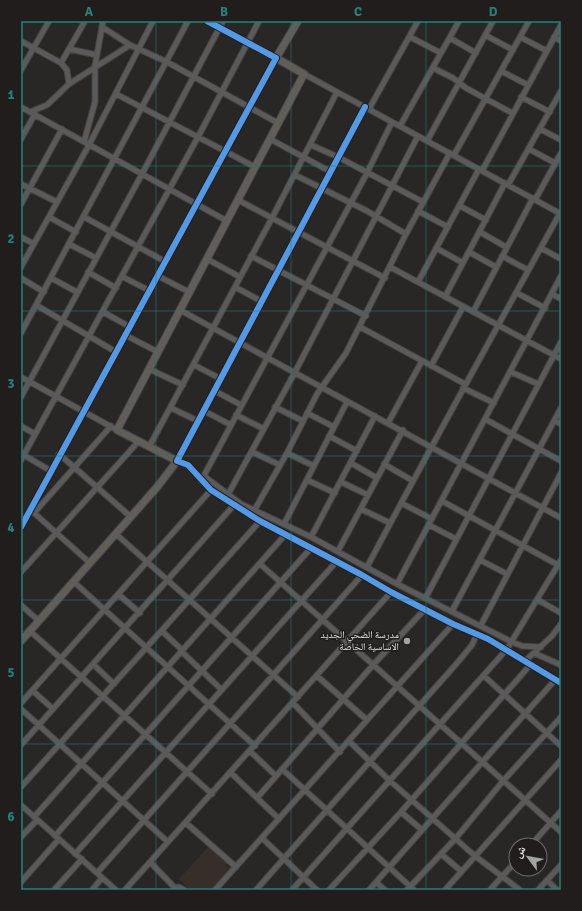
<svg xmlns="http://www.w3.org/2000/svg" width="582" height="911" font-family="Signika,'Noto Naskh Arabic',sans-serif">
  <rect width="100%" height="100%" fill="#292726"/>
  <path fill="#362e29" d="M209 846 227 863 225 865 228 869 231 866 233 867 213 890H190L179 879Z"/>
  <g fill="none" stroke-linecap="round" stroke-linejoin="round">
    <g stroke="#454342" stroke-width="7">
      <path id="minor" d="M102 27 130 45
        M485 35 513 50
        M410 37 441 53
        M520 37 547 51
        M554 37 561 41
        M450 38 476 53
        M21 41 61 63 67 70 69 84
        M69 49 97 55
        M61 63 85 21
        M433 68 453 78 466 88 512 113
        M21 70 49 21
        M501 71 528 85
        M304 74 561 214
        M116 94 255 167
        M521 97 550 112
        M21 107 227 221
        M365 107 177 461 188 465 211 490 260 521 362 575 391 592 453 624 488 639 561 683
        M369 109 418 21
        M30 112 47 105 69 84 130 45 167 62 278 123
        M400 126 459 21
        M540 129 561 140
        M21 139 35 114
        M270 139 331 172
        M427 141 493 21
        M84 142 95 102V66L103 21
        M311 145 338 157 423 202
        M529 149 555 163
        M454 155 529 21
        M482 171 561 25
        M295 175 367 211 406 234
        M21 184 57 202
        M508 185 561 91
        M238 200 385 278
        M535 200 561 153
        M21 204 62 129
        M460 206 486 220
        M418 211 448 227
        M49 217 76 232
        M84 217 166 262
        M480 232 506 247
        M21 237 34 244
        M69 244 96 258
        M436 248 463 263
        M541 248 561 259
        M469 252 496 267
        M251 256 366 316
        M502 256 528 270
        M207 259 240 277
        M21 267 89 145 153 21
        M390 267 561 359
        M88 272 116 288
        M158 276 189 292
        M123 277 150 291
        M21 278 44 292
        M51 278 77 292
        M418 282 479 169
        M235 287 261 301
        M517 293 545 308
        M552 294 561 299
        M445 297 505 183
        M36 305 116 352
        M180 310 561 518
        M103 312 130 327
        M473 312 533 198
        M360 327 465 384
        M21 333 188 21
        M125 335 158 352
        M194 365 221 379
        M431 366 463 307
        M149 369 183 385
        M511 372 538 384
        M21 377 117 430
        M463 388 494 403
        M215 391 241 405
        M21 397 142 174 223 21
        M275 407 303 421
        M171 408 198 421
        M204 411 231 425
        M307 413 334 427
        M236 415 264 429
        M485 419 561 461
        M555 421 561 424
        M388 423 422 361
        M21 426 35 434
        M329 436 357 451
        M149 447 272 218 337 92
        M252 452 280 465
        M287 453 314 466
        M22 454 51 471
        M59 454 131 517
        M21 460 198 137 259 21
        M351 463 377 478
        M384 464 413 481
        M204 476 241 504 311 537 397 584 512 642 522 646 541 647
        M307 480 335 493
        M201 481 367 173 392 122
        M341 482 368 495
        M225 500 295 372 418 136
        M442 501 558 565
        M401 503 432 519
        M361 509 390 523
        M33 512 90 563
        M34 513 111 426
        M251 516 287 453 317 394 346 353 406 234 450 153
        M284 524 347 402
        M429 525 456 539
        M21 527 276 58 207 21
        M116 534 298 697
        M311 537 375 416
        M338 551 403 430
        M480 560 507 574
        M260 564 561 832
        M367 567C430 448 495 331 560 213
        M21 572 138 442
        M74 582 255 746
        M397 584 561 276
        M118 594 140 613
        M426 597 561 342
        M538 600 561 613
        M21 605 39 621
        M452 611 561 408
        M481 625 561 473
        M30 631 212 794
        M162 631 182 650
        M181 651 222 690
        M534 653 561 665
        M525 661 552 636 561 624
        M94 665 114 684
        M317 676 367 720
        M484 676 561 746
        M33 691 53 709
        M21 703 211 490
        M293 703 340 752
        M21 709 168 842
        M349 741 389 780 475 856 520 890
        M21 745 234 505
        M250 751 276 776
        M282 769 414 890
        M231 773 279 819
        M21 787 260 521
        M257 798 373 665 425 609
        M21 805 116 890
        M401 812 422 830
        M34 817 285 535
        M186 823 236 867
        M55 836 311 548
        M21 837 37 820
        M263 839 317 890
        M531 845 561 811
        M75 854 337 561
        M441 854 461 871
        M150 862 175 888
        M97 873 362 575
        M547 880 557 890
        M21 882 59 839
        M376 882 385 890
        M54 890 82 859
        M92 890 102 878
        M125 890 391 592
        M173 890 179 887 184 890
        M215 890 453 624
        M256 890 458 662 472 645 477 634
        M292 890 507 649 561 560
        M329 890 401 812 531 664
        M369 890 555 680
        M407 890 456 838 503 781 561 717
        M445 890 561 760
        M490 890 516 861
        M538 890 561 865"/>
    </g>
    <g stroke="#454342" stroke-width="9">
      <path id="major" d="M21 641 158 486 177 461 117 430 304 74 276 58 298 21"/>
    </g>
    <use href="#minor" stroke="#5b5a5a" stroke-width="5"/>
    <use href="#major" stroke="#615d59" stroke-width="7"/>
    <g stroke="#201d1c" stroke-width="8">
      <path id="cycleway" d="M365 107 177 461 188 465 211 490 260 521 362 575 391 592 453 624 488 639 561 683
        M21 527 276 58 207 21"/>
    </g>
    <use href="#cycleway" stroke="#5399e6" stroke-width="6"/>
  </g>
  <path fill="none" stroke="#25817a" stroke-width="1" stroke-opacity="0.55" d="M156 21V890M291 21V890M426 21V890M21 166H561M21 311H561M21 456H561M21 600H561M21 744H561"/>
  <circle fill="#a4a2a2" stroke="#201d1c" stroke-width="1.5" cx="407" cy="641" r="4"/>
  <g text-anchor="middle" dominant-baseline="central" stroke-width="3" stroke-linejoin="round" paint-order="stroke">
    <g font-size="10" fill="#e7e5e4" stroke="#201d1c" text-anchor="end">
      <text x="399" y="635">مدرسة الضحي الجديد<tspan x="399" dy="12">الاساسية الخاصة</tspan></text>
    </g>
  </g>
  <rect width="582" height="911" fill="none" stroke="#201d1c" stroke-width="44"/>
  <g transform="translate(528 857) rotate(302)"><circle r="19" fill="#201d1c" stroke="#706d6c"/>
  <path d="M0-3L7 15L0 10L-7 15Z" fill="#a4a2a2"/>
  <text y="-6" font-size="11" font-weight="bold" text-anchor="middle" fill="#e7e5e4">ش</text>
  </g>
  <rect x="22" y="22" width="538" height="867" fill="none" stroke="#25817a" stroke-width="1.5"/>
  <g font-size="13" text-anchor="middle" font-weight="bold" fill="#25817a">
    <text x="89" y="16">A</text>
    <text x="224" y="16">B</text>
    <text x="358" y="16">C</text>
    <text x="493" y="16">D</text>
    <text x="11" y="99">1</text>
    <text x="11" y="243">2</text>
    <text x="11" y="388">3</text>
    <text x="11" y="532">4</text>
    <text x="11" y="677">5</text>
    <text x="11" y="821">6</text>
  </g>
</svg>
